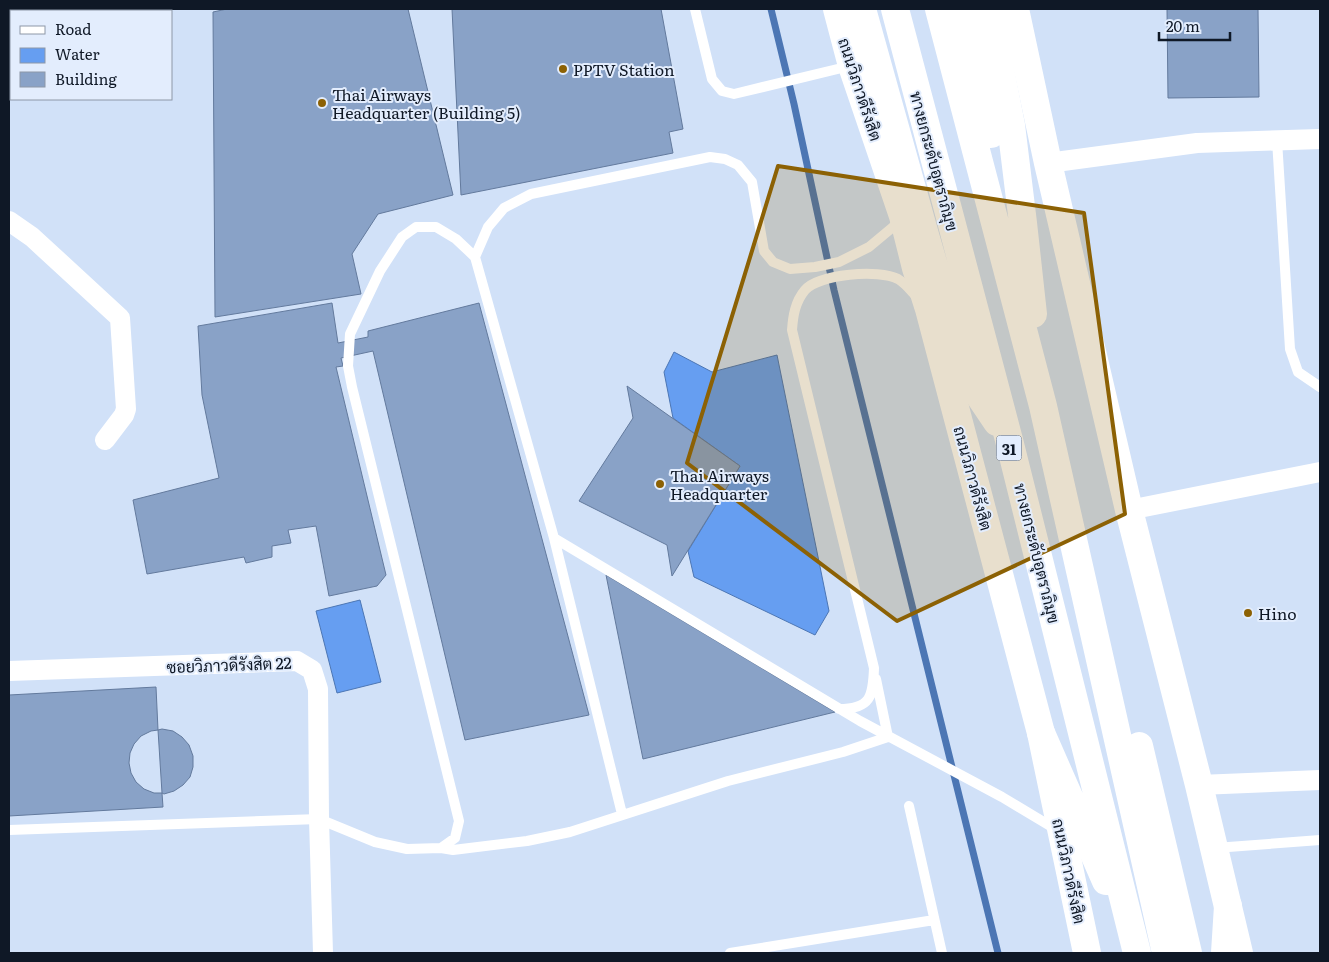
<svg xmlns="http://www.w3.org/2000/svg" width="1329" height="962" font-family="Literata,Sarabun,serif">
  <rect width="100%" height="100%" fill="#d1e1f8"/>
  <path fill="#669ef1" stroke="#4c76b4" d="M674 352 712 372 777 355 829 611 815 635 694 577 688 551 740 466 673 418 664 372Z
    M360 600 381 682 337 693 316 611Z"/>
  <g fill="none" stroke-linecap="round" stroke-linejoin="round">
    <path stroke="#4c76b4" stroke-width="7" d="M771 9 794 104 834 290 998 953"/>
  </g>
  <path fill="#89a2c7" stroke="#637a9d" d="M227 9H408L453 195 378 214 352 254 361 294 215 317 213 12Z
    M452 9H661L683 129 669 132 673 153 461 195Z
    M1167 9H1258L1259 97 1168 98Z
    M332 303 338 343 368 337V331L479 303 589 715 465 740 373 351 341 358 343 366 336 367 386 575 377 586 329 596 316 526 288 530 291 543 272 546V557L246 563 244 557 147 574 133 500 219 478 202 395 198 326Z
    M627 386 740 466 672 576 667 545 579 501 633 418Z
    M606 575 835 712 643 759Z
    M156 687 158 730 151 731 141 736 134 744 130 753 129 763 131 773 136 782 144 789 154 793H162L163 807 9 816V695Z
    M162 729 173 731 182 737 189 745 193 756V767L190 777 183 785 174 791 164 794 162 793 158 730Z"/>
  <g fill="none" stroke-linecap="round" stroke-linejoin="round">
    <path stroke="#fff" stroke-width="10" d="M695 9 712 79 722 91 734 94 850 66
      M1277 140 1290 349 1298 372 1320 387
      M554 538 860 721 1002 797 1057 830
      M839 709C871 709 873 696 874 668L792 330C793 316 795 302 805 290 819 274 879 269 898 279 905 283 912 292 918 298
      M909 806 942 953
      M622 814 554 538 475 257 488 227 504 208 531 194 710 157 725 159 738 165 752 182 764 251 773 262 790 269 815 267 839 262 869 247 893 227 900 219
      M9 830 319 819 375 842 407 849 441 848 455 838 459 821 352 387 348 366 350 334 380 271 402 237 416 227H436L456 239 475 257
      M441 848 453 850 527 841 570 832 728 781 843 752 888 737 876 679
      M1215 848 1320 840
      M730 953 934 920"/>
    <path stroke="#fff" stroke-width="20" d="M1048 163 1197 143 1320 139
      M9 221 32 237 120 318 126 409 124 415 105 440
      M1129 510 1320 472
      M9 671 297 661 312 670 318 689 319 819 323 953
      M1199 785 1320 780"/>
    <path stroke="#fff" stroke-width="28" d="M837 9 852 66 903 216 916 268 929 309 1041 733 1087 953
      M1015 9 1048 163 1129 510 1199 785 1239 953"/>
    <path stroke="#fff" stroke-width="28" d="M862 9 925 235 966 376 997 422
      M895 9 1009 440 1137 953
      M939 9 1043 406 1166 953
      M960 9 991 134
      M988 9 1011 125 1023 223 1033 314
      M1041 733 1106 881
      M1139 746 1188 953
      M1225 953 1228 906"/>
  </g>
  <path fill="#8c6104" fill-opacity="0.2" stroke="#8c6104" stroke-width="4" stroke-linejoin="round" d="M778 166 1084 213 1125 514 897 621 687 463Z"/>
  <g fill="#8c6104" stroke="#e3edfd" stroke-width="2">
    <circle cx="563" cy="69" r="5"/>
    <circle cx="322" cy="103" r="5"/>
    <circle cx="660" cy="484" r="5"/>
    <circle cx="1248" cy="613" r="5"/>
  </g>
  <g text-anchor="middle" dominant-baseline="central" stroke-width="4" stroke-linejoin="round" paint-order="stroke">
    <rect fill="#e3edfd" stroke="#4f5866" stroke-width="1" x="996.5" y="435.5" width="25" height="25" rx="4"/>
    <g font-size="15" font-weight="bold" fill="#0f1826">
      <text x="1009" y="448">31</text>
    </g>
    <g font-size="16" fill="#0f1826" stroke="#e3edfd" text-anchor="start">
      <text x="573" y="69">PPTV Station</text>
      <text x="332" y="94">Thai Airways<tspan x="332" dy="18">Headquarter (Building 5)</tspan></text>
      <text x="670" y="475">Thai Airways<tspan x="670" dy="18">Headquarter</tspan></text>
      <text x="1258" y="613">Hino</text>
    </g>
    <g font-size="16" fill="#0f1826" stroke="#e3edfd">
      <text transform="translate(861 89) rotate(72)">ถนนวิภาวดีรังสิต</text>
      <text transform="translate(935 161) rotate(75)">ทางยกระดับอุตราภิมุข</text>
      <text transform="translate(974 478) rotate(75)">ถนนวิภาวดีรังสิต</text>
      <text transform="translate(1038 553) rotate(76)">ทางยกระดับอุตราภิมุข</text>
      <text transform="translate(229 664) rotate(-2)">ซอยวิภาวดีรังสิต 22</text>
      <text transform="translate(1070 871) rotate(78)">ถนนวิภาวดีรังสิต</text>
    </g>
  </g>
  <rect width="1329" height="962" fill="none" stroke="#0f1826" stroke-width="20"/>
  <rect x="10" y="10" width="162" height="90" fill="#e3edfd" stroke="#8e98a7"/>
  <rect x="20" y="26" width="25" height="8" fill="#ffffff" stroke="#8e98a7"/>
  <text x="55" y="35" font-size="15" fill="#0f1826">Road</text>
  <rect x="20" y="48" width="25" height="15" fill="#669ef1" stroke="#8e98a7"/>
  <text x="55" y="60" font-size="15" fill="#0f1826">Water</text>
  <rect x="20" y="72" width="25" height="15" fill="#89a2c7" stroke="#8e98a7"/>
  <text x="55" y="85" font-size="15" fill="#0f1826">Building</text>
  <path d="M1159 32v8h71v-8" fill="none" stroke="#0f1826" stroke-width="2.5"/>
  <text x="1166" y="32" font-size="15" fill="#0f1826" stroke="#e3edfd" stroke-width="4" paint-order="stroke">20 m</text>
</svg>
